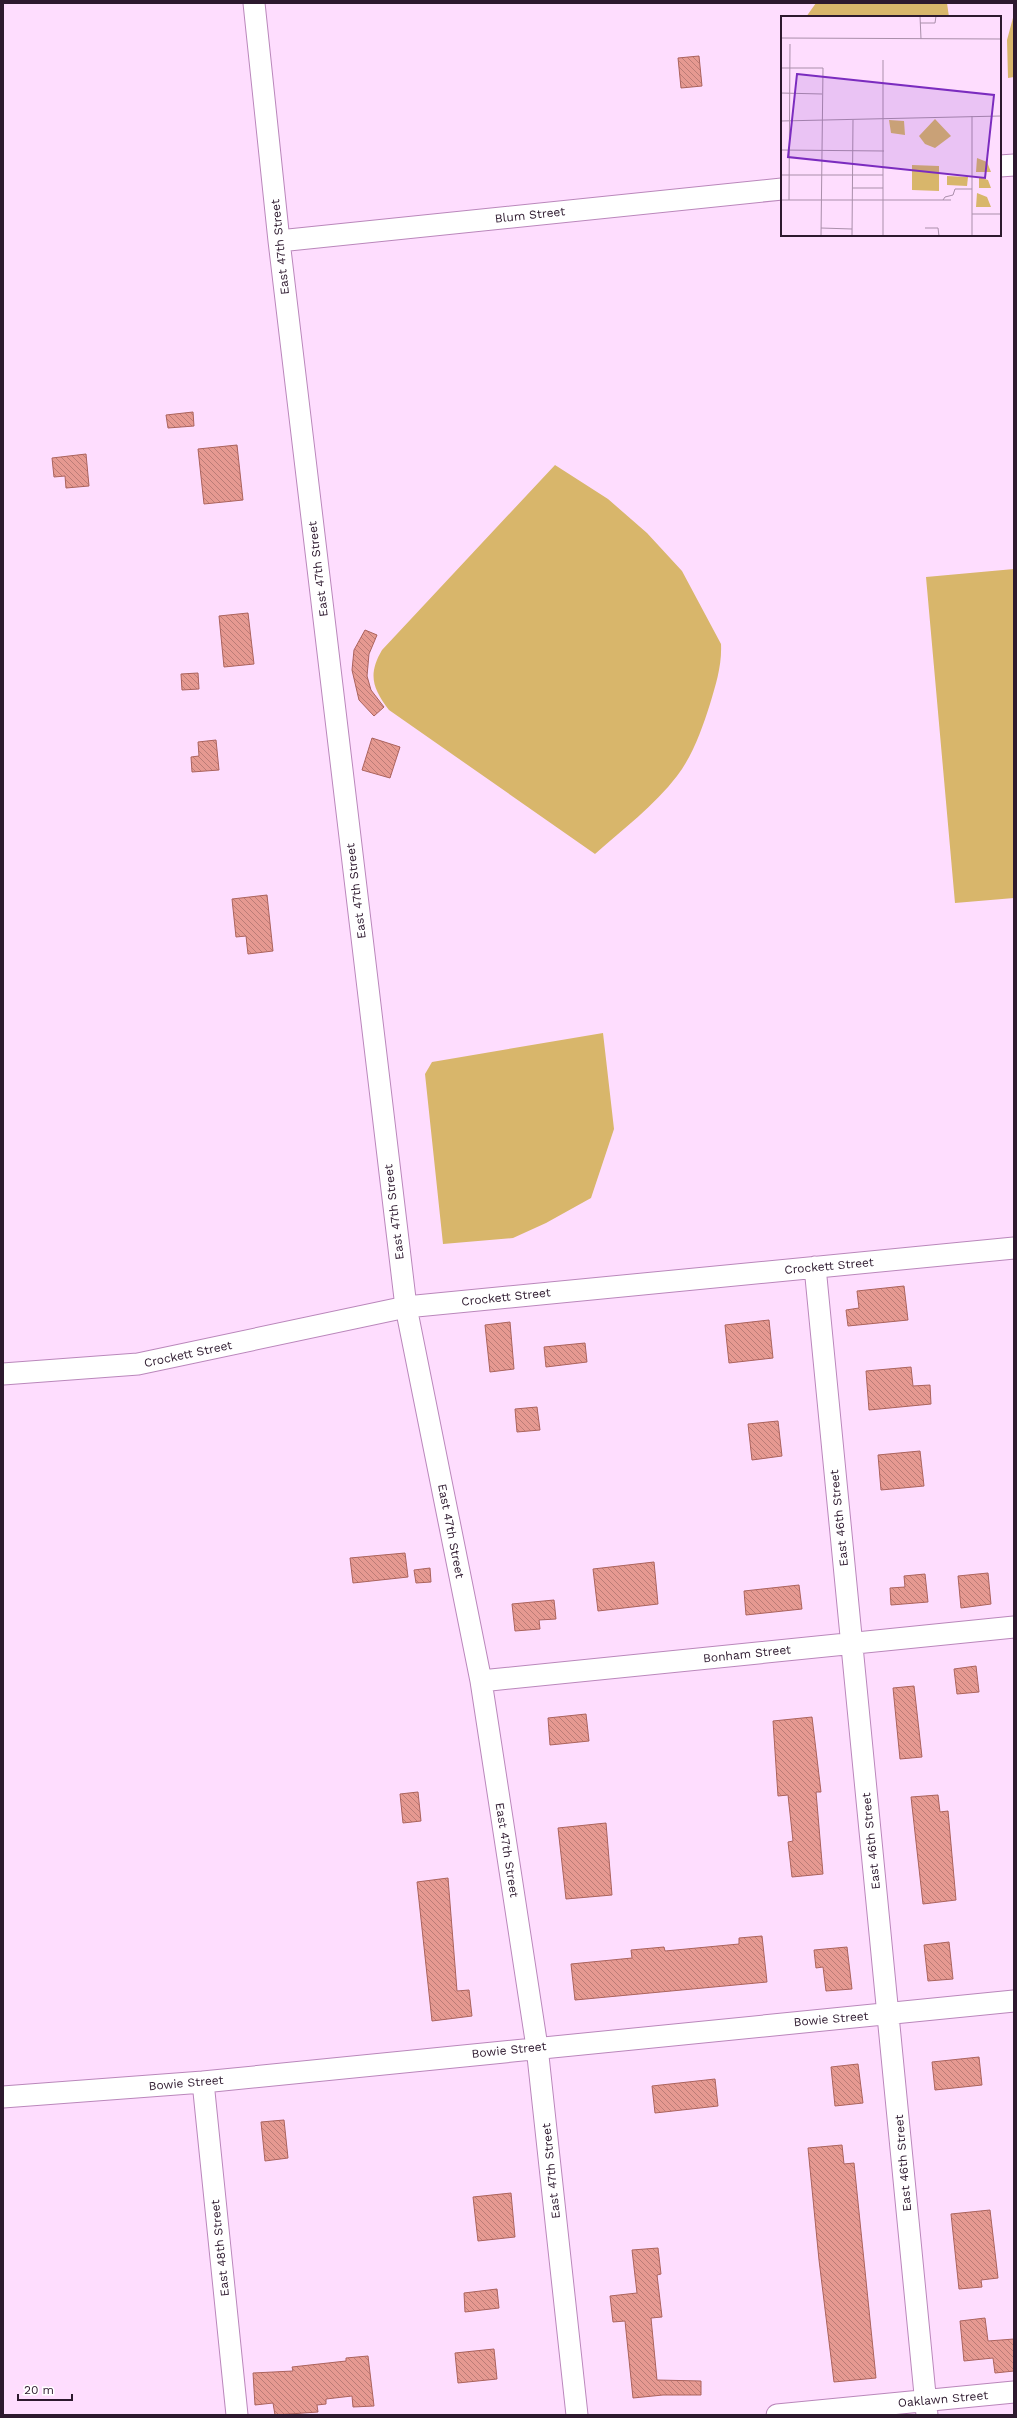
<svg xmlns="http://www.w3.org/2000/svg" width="1017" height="2418" font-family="'Work Sans',sans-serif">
  <defs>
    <pattern id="building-back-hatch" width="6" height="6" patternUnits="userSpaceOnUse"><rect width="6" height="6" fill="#e69991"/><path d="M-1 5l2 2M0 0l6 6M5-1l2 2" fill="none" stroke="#bb7c77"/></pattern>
  </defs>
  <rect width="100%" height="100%" fill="#feddfe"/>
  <path fill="#d8b66b" d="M816 3H947L949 17H806Z
    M1014 14V77L1008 78 1007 40Z
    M555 465 608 499 647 533 682 571 721 644C722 665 716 684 710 704 702 729 693 755 677 776 654 806 623 829 595 854L389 710C372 688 368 674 382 650Z
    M1014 569V898L955 903 926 577Z
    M603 1033 614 1129 591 1198 546 1223 513 1238 443 1244 425 1074 432 1062Z"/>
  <path fill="url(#building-back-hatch)" stroke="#ab635d" d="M699 56 702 86 681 88 678 58Z
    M193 412 194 426 168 428 166 415Z
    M237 445 243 500 204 504 198 449Z
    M86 454 89 486 66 488 65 476 54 477 52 458Z
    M248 613 254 664 224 667 219 616Z
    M365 630 377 635 369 654 367 676 371 690 384 707 374 716 359 700 352 670 354 650Z
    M198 673 199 689 182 690 181 674Z
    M372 738 400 747 390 778 362 770Z
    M216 740 219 770 192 772 191 757 199 756 198 742Z
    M267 895 273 951 248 954 246 936 236 937 232 899Z
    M904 1286 908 1320 848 1326 846 1310 859 1308 857 1291Z
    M769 1320 773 1358 729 1363 725 1325Z
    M510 1322 514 1369 490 1372 485 1325Z
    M585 1343 587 1362 546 1367 544 1347Z
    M911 1367 913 1386 930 1385 931 1404 869 1410 866 1371Z
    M537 1407 540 1430 517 1432 515 1409Z
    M778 1421 782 1456 752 1460 748 1424Z
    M920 1451 924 1486 881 1490 878 1455Z
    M405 1553 408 1577 353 1583 350 1558Z
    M654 1562 658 1604 598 1611 593 1569Z
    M430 1568 431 1582 416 1583 414 1570Z
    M988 1573 991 1604 961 1608 958 1576Z
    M925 1574 928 1602 891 1605 890 1588 905 1587 904 1576Z
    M799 1585 802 1609 746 1615 744 1591Z
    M554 1600 556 1619 539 1620 540 1629 515 1631 512 1604Z
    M976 1666 979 1692 957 1694 954 1669Z
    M914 1686 922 1757 900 1759 893 1688Z
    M586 1714 589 1741 550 1745 548 1718Z
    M812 1717 821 1792H816L823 1874 792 1877 788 1842 793 1841 788 1795 778 1796 773 1721Z
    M418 1792 421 1821 403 1823 400 1794Z
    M938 1795 940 1812 948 1811 956 1900 923 1904 911 1797Z
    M606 1823 612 1895 566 1899 558 1828Z
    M448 1878 457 1991 469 1990 472 2016 432 2021 417 1882Z
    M762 1936 767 1982 575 2000 571 1964 632 1958 631 1950 664 1947 665 1951 739 1944V1938Z
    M949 1942 953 1979 928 1981 924 1945Z
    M847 1947 852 1989 826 1991 823 1967 816 1968 814 1950Z
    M979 2057 982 2085 935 2090 932 2062Z
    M858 2064 863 2103 835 2106 831 2067Z
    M715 2079 718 2106 655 2113 652 2086Z
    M284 2120 288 2158 265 2161 261 2122Z
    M842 2145 844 2164 854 2163 876 2378 834 2382 819 2260 808 2148Z
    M511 2193 515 2237 478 2241 473 2197Z
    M990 2210 998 2278 981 2280 982 2287 959 2289 951 2214Z
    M658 2248 661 2274 657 2275 662 2317 651 2318 657 2380 701 2381V2395H663L633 2398 625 2321 613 2322 610 2296 637 2293 632 2250Z
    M497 2289 499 2308 465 2312 464 2293Z
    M985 2318 988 2341 1014 2339V2371L995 2373 993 2358 964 2361 960 2321Z
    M494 2349 497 2379 458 2383 455 2353Z
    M368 2356 374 2406 353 2407 352 2396 326 2399V2404L317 2405 318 2412 275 2415 273 2403 255 2405 253 2373 293 2371 292 2367 346 2361V2358Z"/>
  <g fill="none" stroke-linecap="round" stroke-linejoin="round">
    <g stroke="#ba87bb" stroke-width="23">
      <path id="street" d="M254 3 279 241 406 1307 481 1681 537 2047 577 2415
        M1000 166 1014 165
        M279 241 782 189
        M815 1267 927 2415
        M3 1374 138 1364 406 1307 1014 1248
        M481 1681 1014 1627
        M203 2082 237 2415
        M3 2097 203 2082 1014 2001
        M777 2415 1014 2392"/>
    </g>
    <use href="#street" stroke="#fff" stroke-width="21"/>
  </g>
  <g text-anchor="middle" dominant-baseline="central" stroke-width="3" stroke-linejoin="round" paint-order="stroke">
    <g font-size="12" fill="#2d192e" stroke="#fff">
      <text transform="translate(530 215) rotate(-6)">Blum Street</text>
      <text transform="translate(280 247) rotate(-96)">East 47th Street</text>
      <text transform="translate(318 569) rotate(-97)">East 47th Street</text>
      <text transform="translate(356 891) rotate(-97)">East 47th Street</text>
      <text transform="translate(394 1212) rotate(-97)">East 47th Street</text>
      <text transform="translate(829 1266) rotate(-5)">Crockett Street</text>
      <text transform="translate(506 1297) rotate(-6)">Crockett Street</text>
      <text transform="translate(188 1354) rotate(-12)">Crockett Street</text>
      <text transform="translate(839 1518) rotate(-96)">East 46th Street</text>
      <text transform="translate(451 1531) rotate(79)">East 47th Street</text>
      <text transform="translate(747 1654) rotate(-6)">Bonham Street</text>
      <text transform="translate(871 1841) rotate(-96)">East 46th Street</text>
      <text transform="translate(507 1850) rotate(81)">East 47th Street</text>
      <text transform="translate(831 2019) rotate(-5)">Bowie Street</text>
      <text transform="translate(509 2050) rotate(-6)">Bowie Street</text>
      <text transform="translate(186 2083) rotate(-5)">Bowie Street</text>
      <text transform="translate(903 2163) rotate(-95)">East 46th Street</text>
      <text transform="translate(551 2171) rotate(-96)">East 47th Street</text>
      <text transform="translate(220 2248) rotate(-96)">East 48th Street</text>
      <text transform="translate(943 2399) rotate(-5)">Oaklawn Street</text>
    </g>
  </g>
  <g transform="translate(781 16)">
    <rect width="220" height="220" fill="#feddfe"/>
    <path d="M154 103 170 120 154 132 144 128 138 120ZM108 104 123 105 124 119 110 117ZM196 142 206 146 210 156H195ZM131 149 158 150V175L131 174ZM198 161 207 164 210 172H198ZM196 177 206 181 210 191H195Z" fill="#d8b66b"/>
    <path d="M166 160 187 161 186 170 166 169Z" fill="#d8b66b"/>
    <path fill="none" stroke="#aa8fab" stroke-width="1" d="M139 0 140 23M139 7H154L155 0M0 22 220 23M102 44V220M0 52H42L40 220M0 77 41 78M0 105 220 100M0 134 103 135M0 159H102M71 172H102M0 184H170M8 184 9 28M162 184 164 181 172 179 174 173H191M191 198H220M40 212 71 213M144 212H157L158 220M71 220 72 104M191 220V100"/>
    <path fill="#7b2cbf" fill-opacity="0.15" stroke="#7b2cbf" stroke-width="2" d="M16 58 213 79 204 162 7 141Z"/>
    <rect width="220" height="220" fill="none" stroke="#2d192e" stroke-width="2"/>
  </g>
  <rect width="1017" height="2418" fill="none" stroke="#2d192e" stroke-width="8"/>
  <path d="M18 2394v6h54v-6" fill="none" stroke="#2d192e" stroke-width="2"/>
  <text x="24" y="2394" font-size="12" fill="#2d192e" stroke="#ffffff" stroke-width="3" paint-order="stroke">20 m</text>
</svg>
